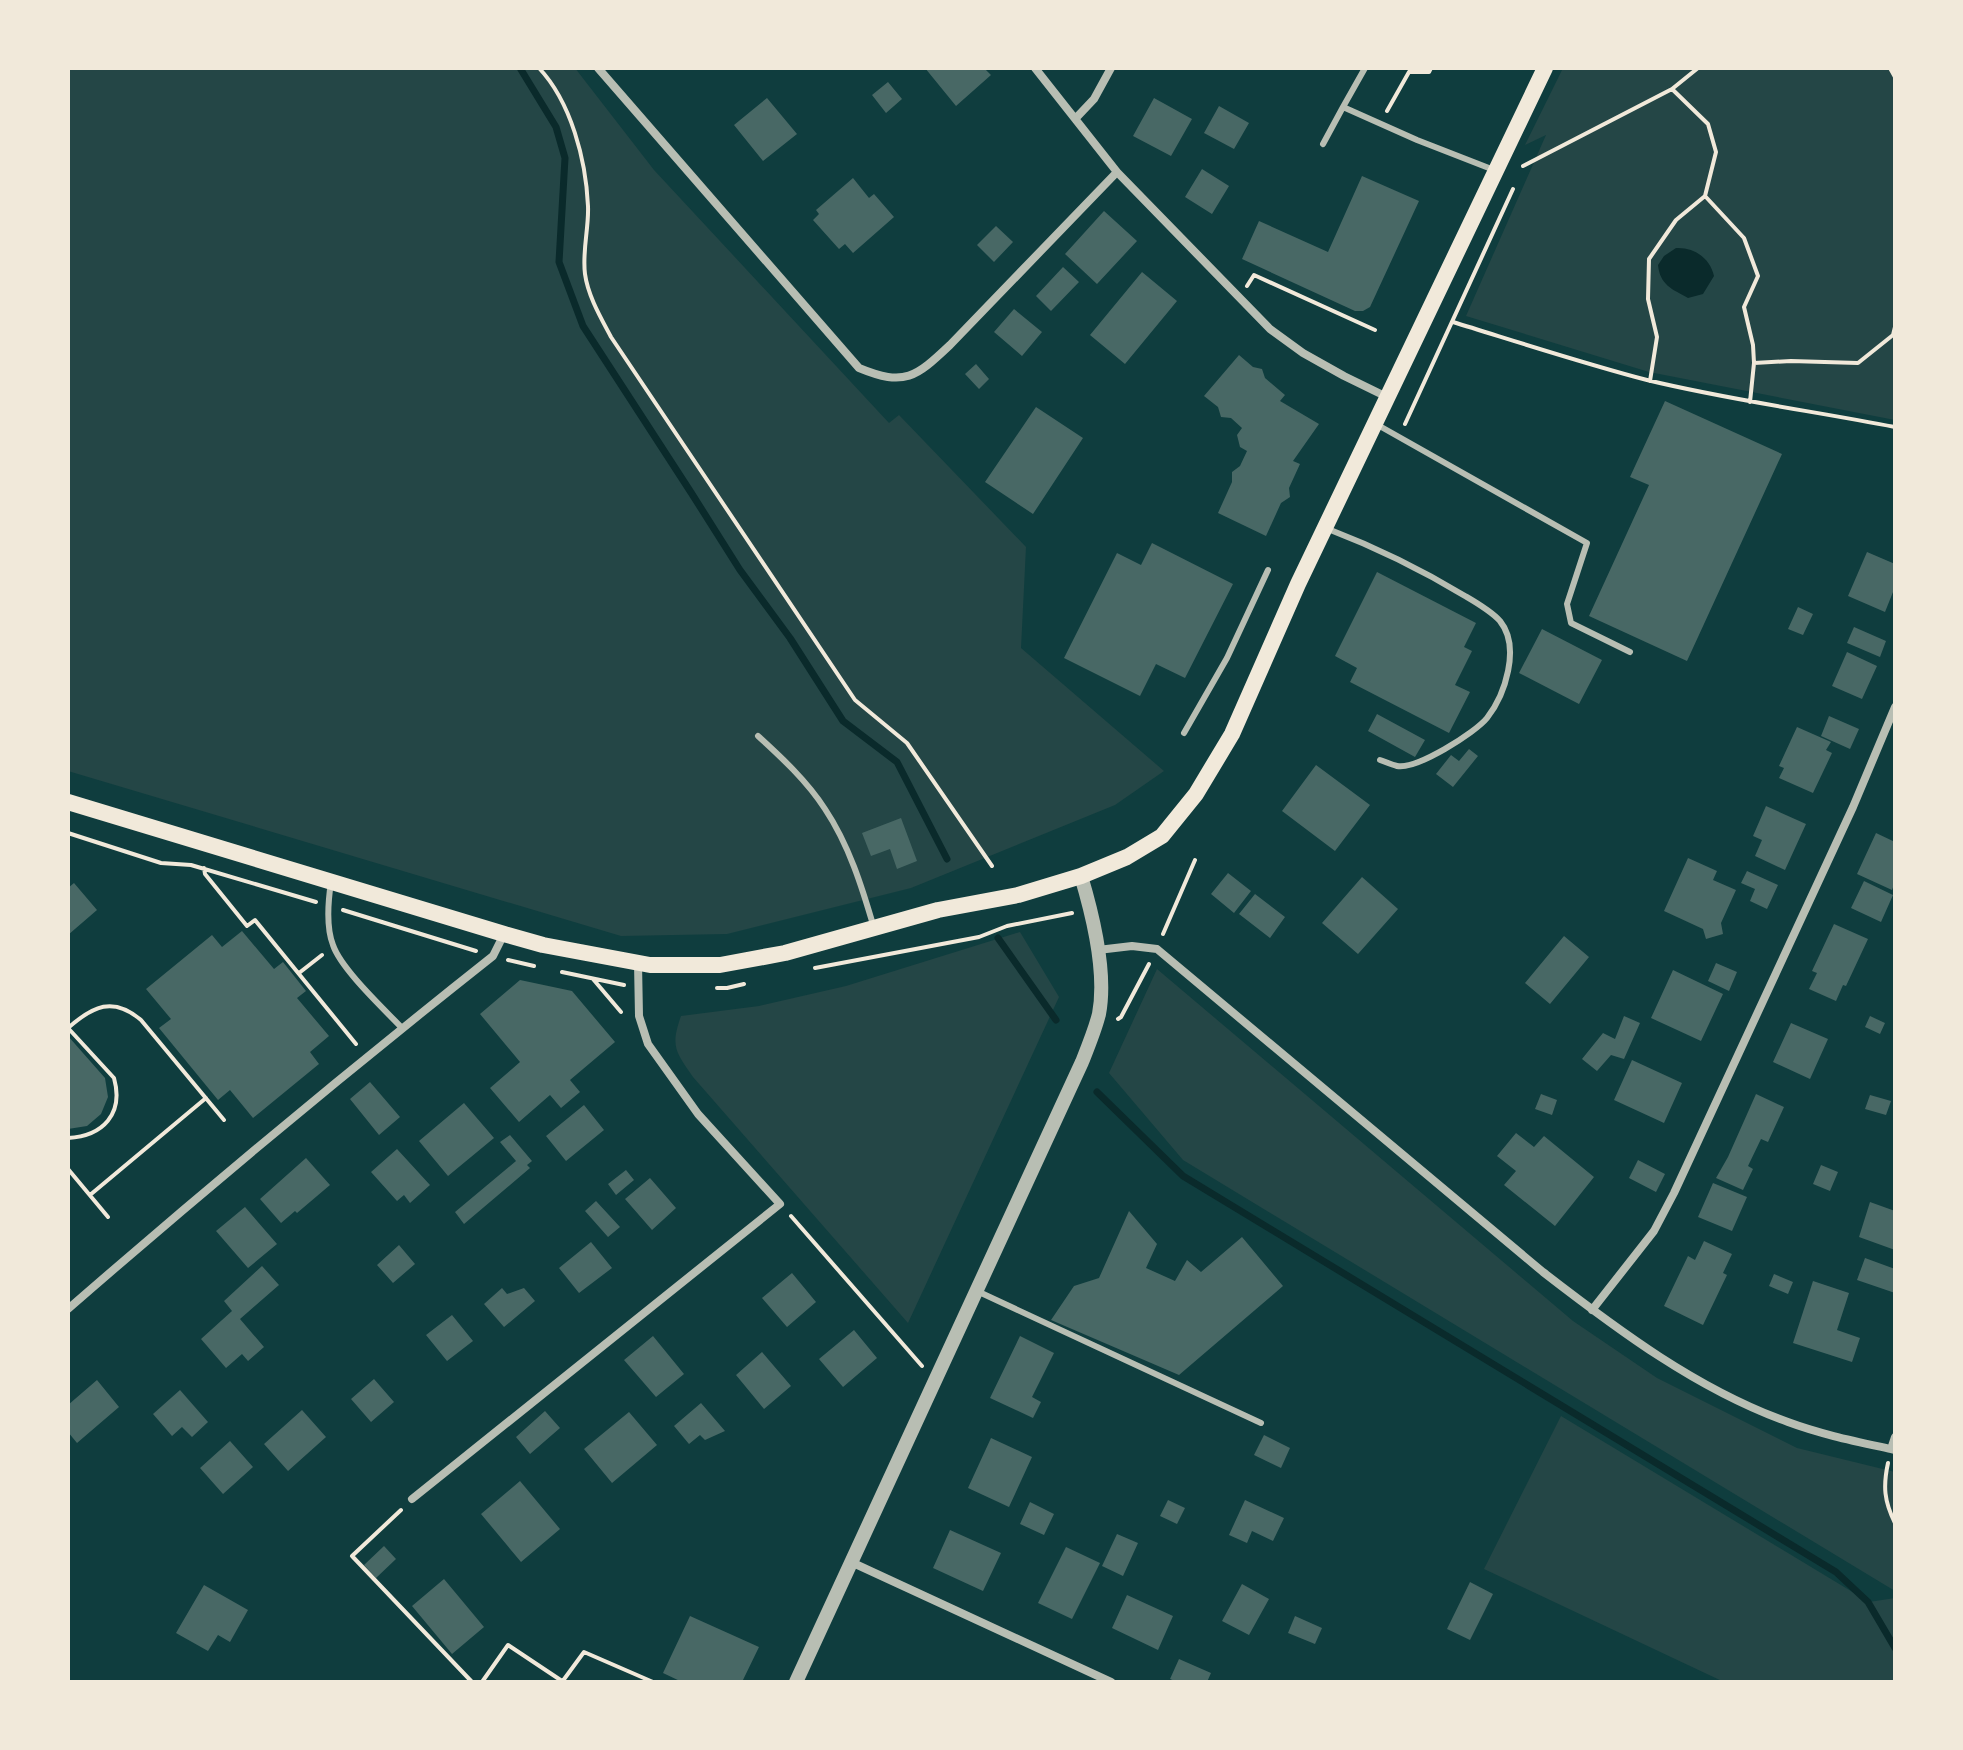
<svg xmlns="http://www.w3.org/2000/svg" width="1963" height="1750" font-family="Lato,sans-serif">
  <rect width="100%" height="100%" fill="#0f3d3e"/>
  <path fill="#244646" d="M68 68H575L654 170 889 423 899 415 1026 547 1021 648 1164 771 1115 805 911 888 727 934 621 936 68 771Z
    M1563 68H1895V420L1649 372 1466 316 1546 135 1525 145Z
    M1020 932 1059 997 908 1323 693 1077C676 1052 670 1047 681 1016L759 1006 846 986Z
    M1157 969 1573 1321 1657 1378 1797 1448 1895 1472V1591L1183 1160 1109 1073Z
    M1561 1416 1869 1602 1895 1598V1682H1724L1484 1569Z"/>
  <path fill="#0a2a2b" d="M1676 248C1694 247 1710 258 1714 276L1703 294 1688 298C1672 289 1660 285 1658 265L1664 256Z"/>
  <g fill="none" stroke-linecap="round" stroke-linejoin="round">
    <path stroke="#0a2a2b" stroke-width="7" d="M520 68 556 127 565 158 559 262 583 326 692 494 740 570 790 638 843 721 897 762 947 859
      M998 938 1056 1020
      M1097 1092 1183 1176 1836 1572 1868 1602 1895 1648"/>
  </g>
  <path fill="#486865" d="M925 68H984L991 75 956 106Z
    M888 82 902 99 886 113 872 95Z
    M767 98 797 134 763 161 734 125Z
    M1154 98 1192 119 1171 156 1133 136Z
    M1219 106 1249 123 1234 149 1204 133Z
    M1202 169 1229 186 1212 214 1185 197Z
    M1362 176 1419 201 1370 307 1363 311H1355L1242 259 1259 221 1328 252Z
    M853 178 869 198 874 194 894 217 853 253 845 244 839 249 813 220 819 214 816 210Z
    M1104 211 1137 241 1097 284 1065 254Z
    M996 226 1013 242 994 262 977 245Z
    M1063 267 1079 282 1051 311 1036 296Z
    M1142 272 1177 301 1125 364 1090 335Z
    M1014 309 1042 332 1022 356 994 332Z
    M1239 355 1253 367 1262 369 1265 378 1285 395 1280 401 1319 424 1293 461 1300 464 1289 488 1290 497 1281 503 1266 536 1218 513 1232 482V472L1240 466 1247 451 1240 447 1237 435 1242 428 1231 418 1221 417 1218 407 1204 396Z
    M976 364 989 379 979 389 965 374Z
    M1665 401 1782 454 1687 661 1589 616 1649 485 1630 477Z
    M1036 407 1083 438 1033 514 985 482Z
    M1152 543 1233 584 1185 678 1156 664 1140 696 1064 658 1117 553 1141 565Z
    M1867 552 1895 564V587L1885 612 1848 596Z
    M1377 572 1476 623 1464 647 1472 651 1455 685 1470 692 1449 733 1350 682 1357 668 1335 656Z
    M1798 607 1813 614 1803 635 1788 629Z
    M1854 627 1886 641 1880 657 1847 643Z
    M1542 629 1602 660 1579 704 1519 673Z
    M1847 652 1877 666 1862 699 1832 686Z
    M1377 714 1425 740 1415 757 1368 731Z
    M1829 716 1859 729 1850 749 1821 736Z
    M1797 727 1831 742 1826 750 1832 753 1813 793 1779 778 1784 768 1779 766Z
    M1469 749 1478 756 1453 787 1436 774 1451 755 1459 761Z
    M1316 765 1370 805 1335 851 1282 811Z
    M1766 806 1806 824 1785 870 1755 856 1762 840 1753 836Z
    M901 818 917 861 897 869 890 849 871 856 862 833Z
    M1876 833 1895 842V882L1892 890 1857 874Z
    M1688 858 1717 871 1713 880 1736 890 1721 923 1723 934 1706 939 1703 929 1664 911Z
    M1747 871 1778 885 1767 909 1750 901 1755 889 1741 883Z
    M1228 873 1251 891 1234 913 1211 894Z
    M1362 877 1398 909 1358 954 1322 923Z
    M1864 881 1893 895 1881 922 1851 908Z
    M74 883 97 910 68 935V888Z
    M1255 894 1285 917 1270 938 1239 914Z
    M1834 924 1868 939 1846 986 1843 985 1836 1001 1809 989 1817 973 1812 971Z
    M242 931 274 969 283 962 306 991 297 998 329 1036 310 1052 319 1064 253 1118 230 1090 218 1100 159 1028 171 1019 146 989 212 935 222 947Z
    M1564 936 1589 957 1550 1004 1525 983Z
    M1716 963 1737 972 1729 991 1708 981Z
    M1673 970 1723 994 1701 1041 1651 1018Z
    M520 980 572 991 615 1042 570 1080 580 1092 561 1108 550 1095 519 1122 490 1088 520 1062 480 1014Z
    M1624 1016 1640 1023 1624 1059 1611 1055 1597 1071 1582 1059 1603 1033 1615 1039Z
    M1870 1016 1885 1023 1880 1034 1865 1027Z
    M1791 1023 1828 1039 1810 1079 1773 1062Z
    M68 1036 105 1078 108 1097 101 1114 87 1126 68 1129Z
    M1632 1060 1682 1083 1664 1123 1614 1100Z
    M370 1082 400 1117 379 1135 350 1099Z
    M1541 1094 1557 1100 1552 1115 1535 1109Z
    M1756 1094 1784 1107 1768 1142 1761 1139 1748 1166 1753 1169 1743 1190 1716 1178 1728 1157Z
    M1870 1095 1891 1101 1886 1115 1865 1109Z
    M464 1103 494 1138 448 1176 419 1141Z
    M584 1105 604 1130 566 1161 546 1136Z
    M1516 1133 1534 1147 1544 1136 1594 1177 1555 1226 1504 1185 1516 1171 1497 1156Z
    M510 1135 532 1161 527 1165 530 1168 464 1224 455 1212 516 1161 500 1142Z
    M397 1149 430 1185 410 1203 404 1195 397 1201 371 1172Z
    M306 1158 330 1185 297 1213 295 1211 281 1223 260 1199Z
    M1638 1160 1665 1174 1656 1192 1629 1178Z
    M1821 1165 1838 1172 1830 1191 1813 1184Z
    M626 1170 634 1180 616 1195 608 1184Z
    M650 1178 676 1208 652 1230 625 1199Z
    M1713 1183 1747 1197 1732 1231 1698 1217Z
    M596 1201 620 1227 608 1237 585 1211Z
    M1870 1202 1895 1211V1250L1859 1237Z
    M245 1207 277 1244 248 1268 216 1231Z
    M1129 1211 1157 1244 1146 1268 1175 1281 1187 1260 1201 1272 1242 1237 1283 1286 1179 1375 1051 1320 1074 1286 1099 1278Z
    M1704 1241 1732 1254 1723 1273 1727 1275 1703 1325 1664 1306 1688 1256 1695 1260Z
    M591 1242 612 1268 579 1293 559 1268Z
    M399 1245 415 1264 393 1283 377 1265Z
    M1865 1258 1895 1269V1293L1857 1280Z
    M262 1266 279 1285 240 1319 264 1347 248 1361 242 1354 226 1368 201 1339 232 1311 224 1301Z
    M792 1273 816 1302 787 1327 762 1298Z
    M1774 1274 1793 1282 1788 1294 1769 1286Z
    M1813 1281 1849 1293 1837 1330 1860 1338 1852 1362 1793 1343Z
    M502 1288 507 1294 524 1288 535 1301 504 1327 484 1304Z
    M452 1315 473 1341 447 1361 426 1335Z
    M854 1330 877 1358 843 1387 819 1359Z
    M653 1336 684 1374 656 1397 624 1360Z
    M1020 1336 1054 1353 1032 1397 1041 1402 1033 1418 990 1398Z
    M762 1352 791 1386 764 1409 736 1375Z
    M374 1379 394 1402 371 1422 351 1399Z
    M97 1380 119 1407 77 1443 68 1432V1405Z
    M180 1390 208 1422 192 1437 182 1427 172 1436 153 1414Z
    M701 1403 725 1431 705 1440 700 1435 689 1444 674 1426Z
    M302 1410 326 1437 288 1471 264 1444Z
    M545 1411 560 1428 530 1454 516 1437Z
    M629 1412 657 1445 612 1483 584 1449Z
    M1264 1435 1290 1448 1281 1468 1254 1455Z
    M991 1438 1032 1457 1009 1507 968 1488Z
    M230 1441 253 1467 223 1494 200 1468Z
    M520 1481 560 1529 521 1562 481 1514Z
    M1168 1500 1185 1508 1177 1524 1160 1516Z
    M1245 1500 1284 1518 1273 1541 1252 1531 1247 1543 1229 1535Z
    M1030 1502 1054 1514 1044 1535 1020 1524Z
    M950 1530 1001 1553 983 1591 933 1568Z
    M1117 1534 1138 1543 1123 1576 1102 1566Z
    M384 1546 396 1559 376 1578 364 1565Z
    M1066 1547 1100 1563 1072 1619 1038 1603Z
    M444 1579 484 1627 452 1654 412 1606Z
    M1470 1582 1493 1594 1470 1640 1447 1629Z
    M1242 1584 1269 1599 1249 1635 1222 1621Z
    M204 1585 248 1610 230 1642 218 1635 208 1651 176 1633Z
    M1127 1595 1173 1616 1158 1650 1112 1628Z
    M690 1616 759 1647 742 1682H682L663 1673Z
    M1295 1616 1322 1628 1315 1644 1288 1633Z
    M1179 1659 1211 1673 1207 1682H1177L1170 1679Z"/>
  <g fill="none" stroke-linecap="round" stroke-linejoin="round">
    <path stroke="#f1e9da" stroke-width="4" d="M539 68C571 102 586 160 588 206 589 228 582 251 585 274 588 296 601 318 611 337L855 700 907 743 992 866
      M1890 68 1895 77
      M1409 72H1429L1431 68
      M1387 111 1409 72
      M1523 166 1672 89 1698 68
      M1705 196 1744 238 1758 276 1744 307 1753 345 1754 363 1750 402
      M1247 286 1254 275 1375 330
      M1453 322C1518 342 1582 363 1647 380 1729 400 1813 411 1895 427
      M1754 363 1791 361 1858 363 1893 335 1895 327
      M1650 381 1657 337 1648 299 1649 259 1676 220 1705 196 1716 152 1708 124 1672 89
      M1405 424 1513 189
      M68 833 161 863 191 865 316 902
      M204 868 205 874 247 926 255 920 356 1044
      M343 910 476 951
      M1163 934 1195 860
      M508 960 534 966
      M815 968 979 937 1007 926 1072 913
      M562 972 624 985
      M299 973 322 955
      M593 979 621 1012
      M717 988H727L744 984
      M1118 1019 1121 1017 1149 964
      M68 1138C103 1136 124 1114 114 1078L68 1028C93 1006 113 996 141 1020L224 1120
      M68 1169 108 1217
      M90 1195 206 1098
      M791 1216 922 1366
      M1888 1463C1883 1486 1884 1501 1895 1523
      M401 1510 352 1556 472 1682
      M482 1682 508 1645 562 1681
      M562 1682 584 1652 653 1682"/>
    <path stroke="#b8beb3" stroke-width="6" d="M1365 68 1343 107 1417 140 1494 170
      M1323 144 1343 107
      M1376 424 1587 543 1567 604 1571 623 1630 652
      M1328 529C1375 547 1422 570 1465 596 1477 603 1491 611 1500 621 1521 647 1505 695 1487 718 1475 733 1416 770 1397 766 1392 765 1386 762 1380 760
      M1184 733 1227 658 1268 570
      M758 736C782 758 807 781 825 809 849 845 862 887 874 928
      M331 882C328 902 326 927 333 945 341 969 384 1009 402 1028
      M979 1292 1261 1423"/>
    <path stroke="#b8beb3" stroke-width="8" d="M598 68 859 368C905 387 916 377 950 345L1117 172
      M1035 68 1117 172 1270 329 1303 353 1344 376 1387 397
      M1076 118 1094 99 1111 68
      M1098 950 1132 946 1157 949 1543 1272C1618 1330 1698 1390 1788 1422 1823 1435 1859 1442 1895 1450
      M68 1309C207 1188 349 1070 493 956L504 934
      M1592 1310 1654 1231 1674 1193 1853 807 1895 707
      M1891 1449 1895 1437
      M412 1499 780 1204 698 1114 648 1044 639 1016 638 963
      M851 1562 1111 1682"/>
    <path stroke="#b8beb3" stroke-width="14" d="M796 1682 1082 1062C1088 1047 1095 1030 1099 1014 1107 972 1093 916 1081 876"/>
    <path stroke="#f1e9da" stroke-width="16" d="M68 802 504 934 543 945 650 965H720L785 953 938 910 1018 895 1081 876 1127 857 1162 836 1196 794 1232 734 1298 584 1545 68"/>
  </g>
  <rect width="1963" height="1750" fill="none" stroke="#f1e9da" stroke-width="140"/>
</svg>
